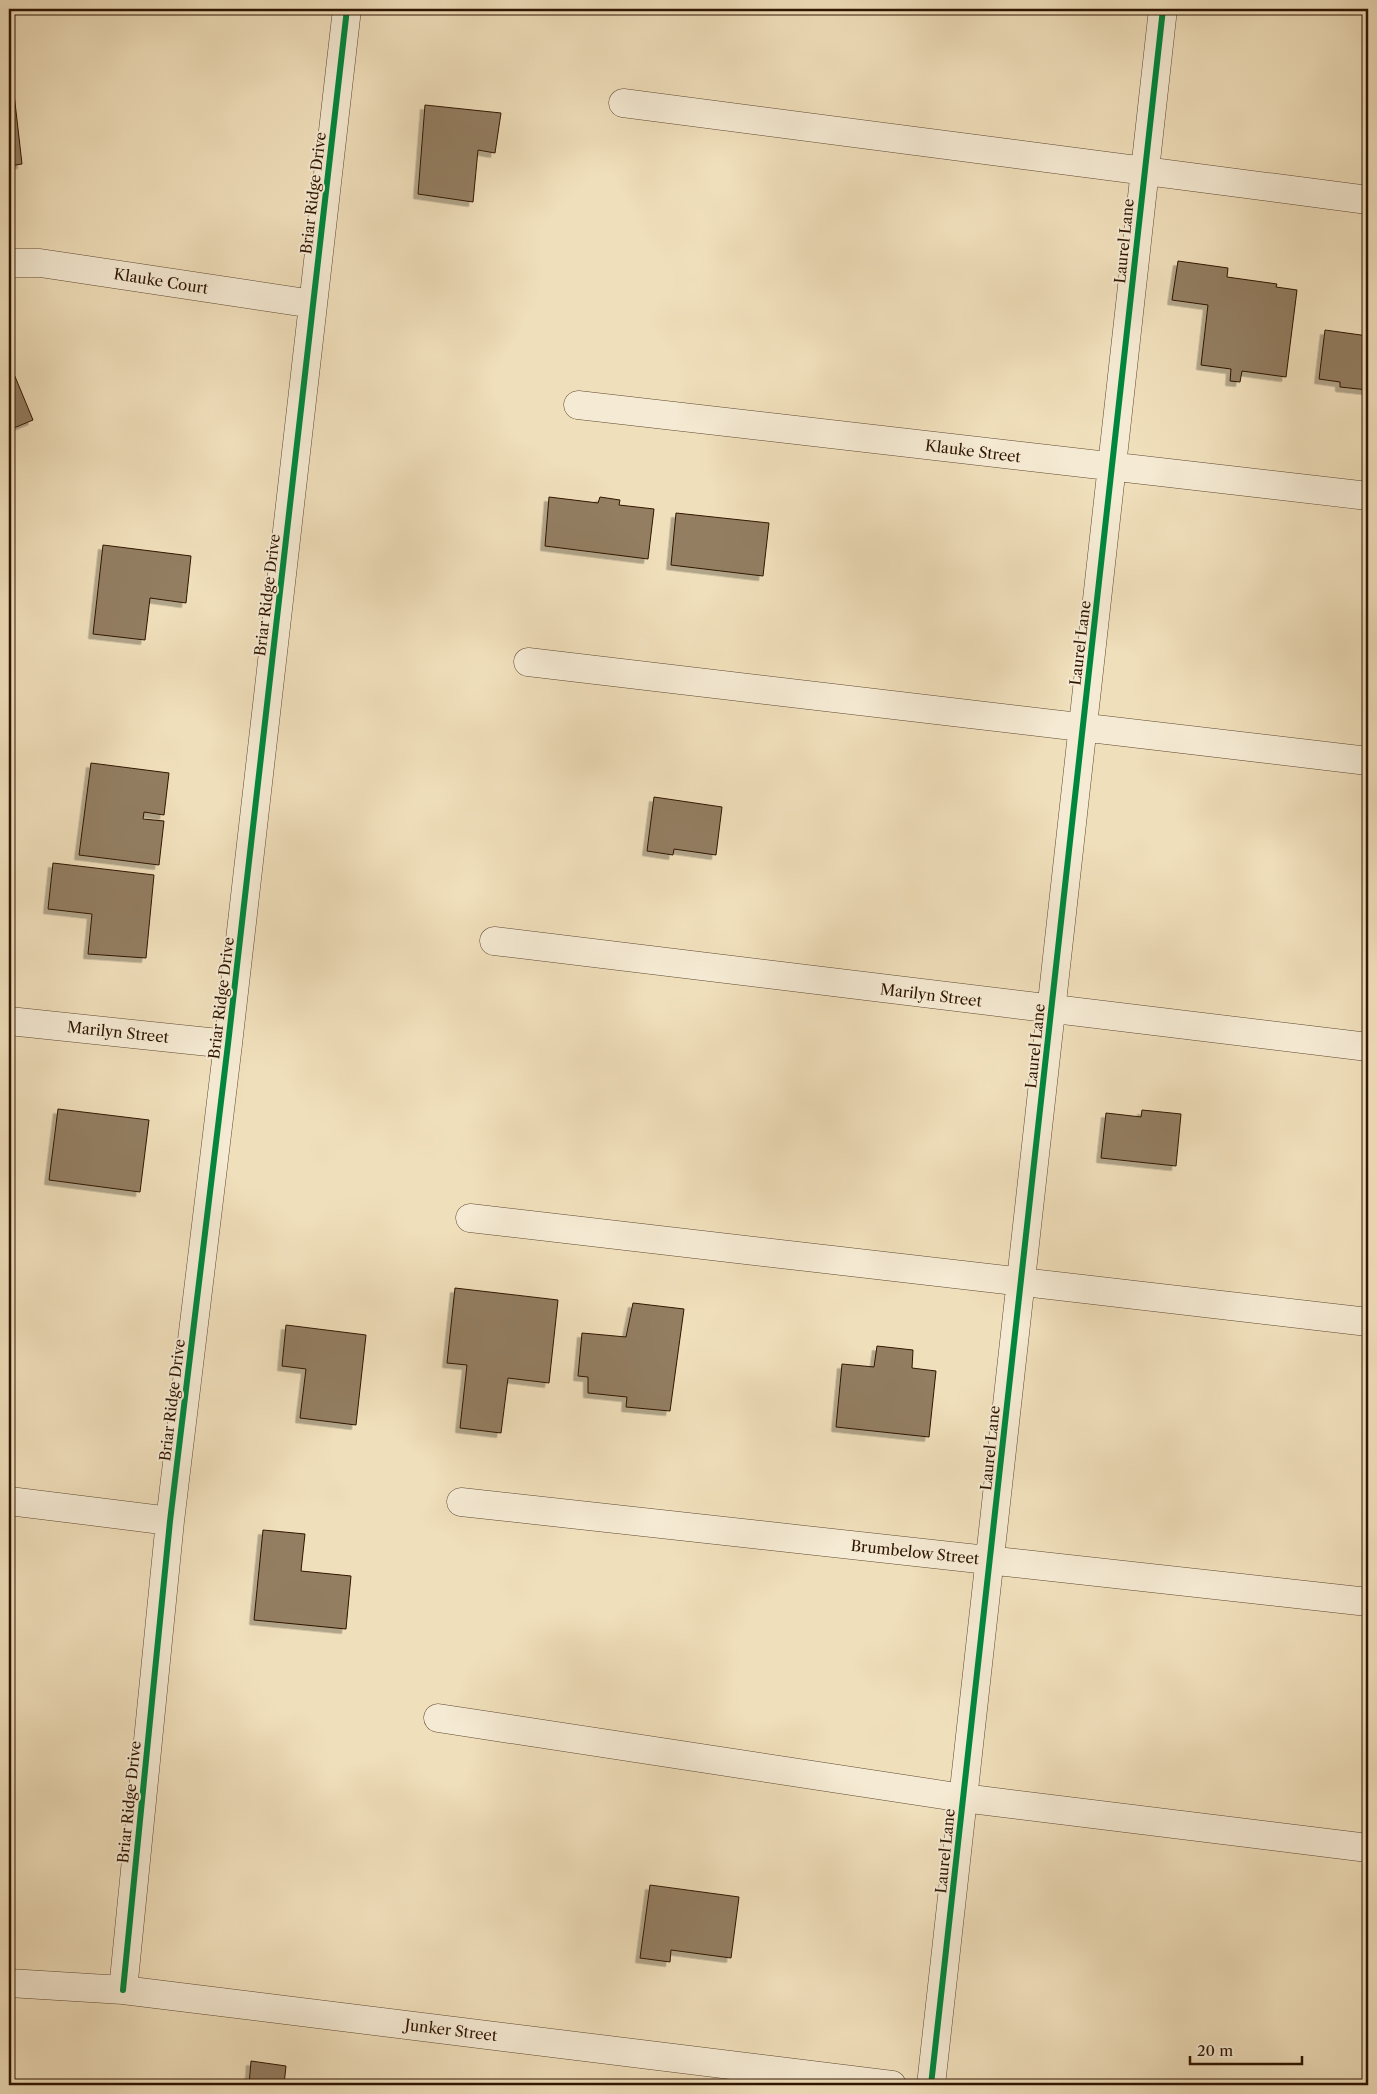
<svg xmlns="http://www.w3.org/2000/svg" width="1377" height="2094" font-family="'Libre Caslon Text',serif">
  <defs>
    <filter id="shadow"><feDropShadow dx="-4.5" dy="4.5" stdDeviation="0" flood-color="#0004"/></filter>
  </defs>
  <rect width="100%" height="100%" fill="#f0dfbb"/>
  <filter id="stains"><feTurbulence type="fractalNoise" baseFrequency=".004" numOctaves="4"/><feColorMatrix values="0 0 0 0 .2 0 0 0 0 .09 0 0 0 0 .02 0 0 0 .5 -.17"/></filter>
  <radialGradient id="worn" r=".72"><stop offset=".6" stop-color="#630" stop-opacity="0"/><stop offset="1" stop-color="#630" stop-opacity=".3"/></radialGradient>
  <path fill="#937e62" stroke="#2f1501" filter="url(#shadow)" d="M12 76 22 164 9 166V77Z
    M425 105 501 113 495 153 478 150 473 202 418 194Z
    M1178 261 1228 268 1227 277 1277 284 1276 287 1297 290 1286 377 1242 371 1240 382 1230 381 1231 369 1201 365 1208 305 1172 300Z
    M1325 330 1368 336V390L1340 387V382L1319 379Z
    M9 362 33 420 9 430Z
    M549 497 598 503 600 497 620 500 619 505 654 509 648 559 545 546Z
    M676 513 769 523 763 576 671 565Z
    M103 545 191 556 186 603 150 598 145 640 93 634Z
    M91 763 169 773 164 815 144 812 143 819 164 821 159 865 79 855Z
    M654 797 722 807 716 855 674 849 673 855 647 851Z
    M53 863 154 875 146 958 88 954 92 914 48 909Z
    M58 1109 149 1120 140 1192 49 1180Z
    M1142 1110 1181 1114 1176 1166 1101 1158 1106 1113 1141 1117Z
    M455 1288 558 1300 549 1383 508 1378 501 1433 460 1428 467 1365 447 1363Z
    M633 1303 684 1309 670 1411 626 1407 627 1397 588 1393V1377L578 1376 582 1333 626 1337Z
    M286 1325 366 1335 356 1425 300 1418 306 1369 282 1366Z
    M9 1334 13 1335 9 1373Z
    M877 1346 913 1350 912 1368 936 1371 929 1437 836 1427 842 1364 874 1367Z
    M263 1530 305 1534 301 1571 351 1576 346 1629 254 1620Z
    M650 1885 739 1897 731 1958 671 1950 670 1962 640 1958Z
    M251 2061 286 2066 284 2085H249Z"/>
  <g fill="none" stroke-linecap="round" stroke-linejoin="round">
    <g stroke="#5f4830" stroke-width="29">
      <path id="minor" d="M623 103 1368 200
        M9 263H40L313 304
        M578 405 1368 496
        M528 662 1368 761
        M494 941 1368 1047
        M9 1021 228 1044
        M470 1218 1368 1322
        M9 1501 170 1521
        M461 1502 1368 1602
        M438 1718 963 1798 1368 1848
        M9 1983 123 1990 892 2085
        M123 1990 170 1521 228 1044 347 9
        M931 2085 1163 9"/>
    </g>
    <use href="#minor" stroke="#f5ead3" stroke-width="28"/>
    <g stroke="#f5ead3" stroke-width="9">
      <path id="cycleway" d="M123 1990 170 1521 228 1044 347 9
        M931 2085 1163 9"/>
    </g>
    <use href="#cycleway" stroke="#00873e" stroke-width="6"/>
  </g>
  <g text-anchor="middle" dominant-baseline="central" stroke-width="4" stroke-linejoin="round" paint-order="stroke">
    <g font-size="15" fill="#2f1501" stroke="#f5ead3">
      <text transform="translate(313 193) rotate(-83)">Briar Ridge Drive</text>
      <text transform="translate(1124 241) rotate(-84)">Laurel Lane</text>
      <text transform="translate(161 281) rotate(9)">Klauke Court</text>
      <text transform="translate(973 451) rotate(7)">Klauke Street</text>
      <text transform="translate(267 595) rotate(-83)">Briar Ridge Drive</text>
      <text transform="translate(1080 643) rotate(-83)">Laurel Lane</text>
      <text transform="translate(931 995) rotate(7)">Marilyn Street</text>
      <text transform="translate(221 998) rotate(-83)">Briar Ridge Drive</text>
      <text transform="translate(118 1032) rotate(6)">Marilyn Street</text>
      <text transform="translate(1035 1046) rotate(-84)">Laurel Lane</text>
      <text transform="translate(172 1400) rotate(-83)">Briar Ridge Drive</text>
      <text transform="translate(990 1448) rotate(-84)">Laurel Lane</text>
      <text transform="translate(915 1552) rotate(6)">Brumbelow Street</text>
      <text transform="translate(129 1802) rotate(-84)">Briar Ridge Drive</text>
      <text transform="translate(945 1851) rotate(-84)">Laurel Lane</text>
      <text transform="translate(451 2030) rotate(7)">Junker Street</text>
    </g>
  </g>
  <rect width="1377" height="2094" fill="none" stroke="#f0dfbb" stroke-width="30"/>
  <rect x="10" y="10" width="1357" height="2074" fill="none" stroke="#2f1501" stroke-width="2.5"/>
  <rect x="15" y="15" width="1347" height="2064" fill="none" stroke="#2f1501"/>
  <path d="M1190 2056v8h112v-8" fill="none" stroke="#2f1501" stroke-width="2.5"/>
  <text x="1197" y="2056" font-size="15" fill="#2f1501" stroke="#f5ead3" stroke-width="4" paint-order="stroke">20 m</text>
  <rect width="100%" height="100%" filter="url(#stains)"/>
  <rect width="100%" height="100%" fill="url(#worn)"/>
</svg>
